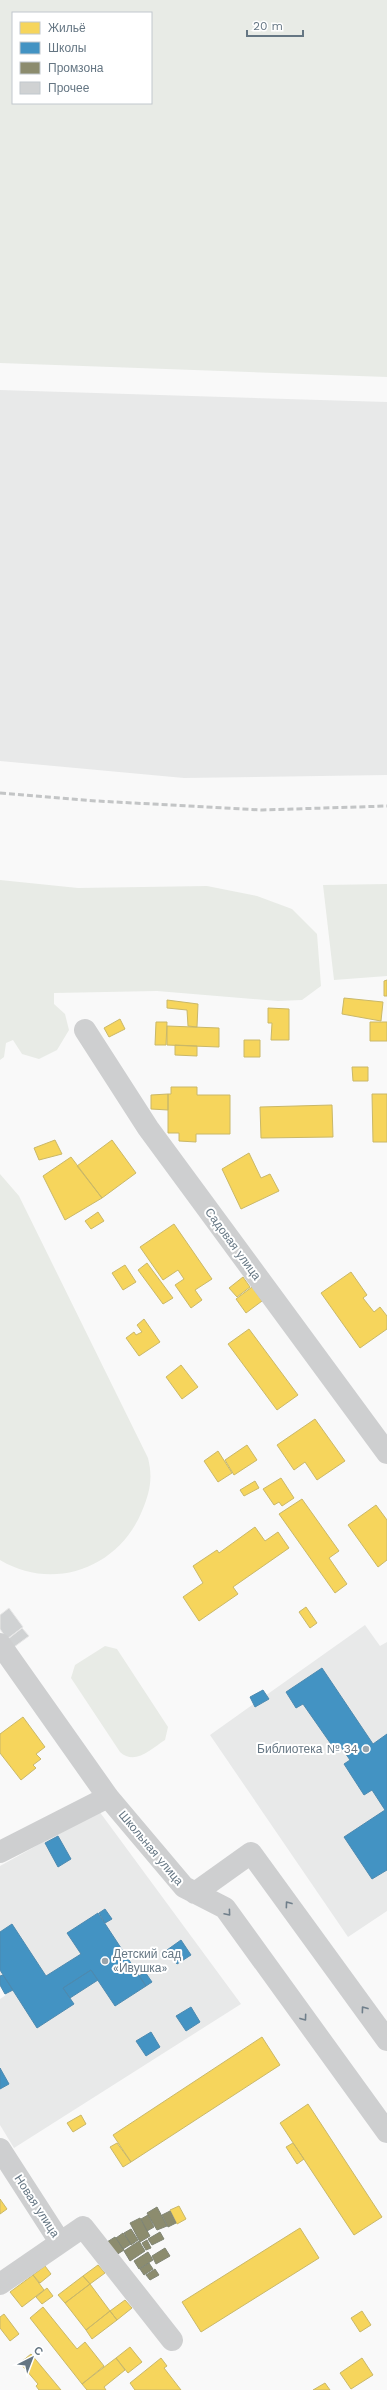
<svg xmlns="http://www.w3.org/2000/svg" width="387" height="2390" font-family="'Work Sans',sans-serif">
  <rect width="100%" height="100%" fill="#f9f9f9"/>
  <path fill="#e8e9e9" d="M0 390 387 402V775L184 778 0 761Z
    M365 1625 380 1646 387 1642V1911L348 1937 210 1735Z
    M99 1811 241 2004 14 2148 0 2125V1999L6 1995 0 1984V1866Z"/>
  <path fill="#e8ebe6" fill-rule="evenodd" d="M0 0H387V377L0 363ZM13 13H151V103H13Z
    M0 880 78 888 207 886 257 896 292 909 317 934 321 986 302 1000 278 1001 157 991 54 993V1004L65 1014 69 1030 57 1050 39 1059 22 1054 13 1040 6 1043 4 1057 0 1060Z
    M387 884V976L334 980 323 885Z
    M0 1174 19 1196 148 1458C153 1478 150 1492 142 1511 119 1568 53 1592 0 1560Z
    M105 1646 117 1649 168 1727 165 1740C151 1749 135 1766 120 1752L71 1678 75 1665Z"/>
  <path fill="#f6d55c" stroke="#cab868" d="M387 980V996H384V981Z
    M344 998 383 1002 381 1021 342 1014Z
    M167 1000 198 1004 197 1027 188 1026 187 1010 167 1008Z
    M268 1008 289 1009V1040H271L272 1023H268Z
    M120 1019 125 1029 109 1037 104 1028Z
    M156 1022H167L166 1045H155Z
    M370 1022H387V1041H370Z
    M167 1026 219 1028V1047L167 1045Z
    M244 1040H260V1057H244Z
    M175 1045 197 1046V1056L175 1055Z
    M352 1067H368V1081H353Z
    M171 1087H197V1095H230V1134H196V1142L179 1141V1133H168V1094H171Z
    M168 1094V1110L151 1109V1095Z
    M372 1094H387V1142H373Z
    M332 1105 333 1137 261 1138 260 1107Z
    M55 1140 62 1154 39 1160 34 1148Z
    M112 1140 136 1173 102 1198 77 1166Z
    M249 1153 261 1178 270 1174 279 1191 241 1209 222 1169Z
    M71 1157 102 1198 65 1220 43 1176Z
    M98 1212 104 1221 91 1229 85 1221Z
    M174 1224 212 1279 195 1290 202 1300 191 1308 175 1285 184 1279 178 1270 163 1280 140 1247Z
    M147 1263 173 1298 163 1304 138 1270Z
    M125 1265 136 1282 123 1290 112 1273Z
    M351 1272 367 1295 363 1298 374 1312 380 1307 387 1316V1329L360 1348 321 1293Z
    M243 1277 250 1287 237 1297 229 1288Z
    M252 1287 262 1301 246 1313 236 1299Z
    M144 1319 160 1342 139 1356 126 1338 134 1332 136 1335 142 1332 137 1325Z
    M249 1329 298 1395 277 1410 228 1344Z
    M181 1365 198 1387 182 1399 166 1377Z
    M315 1419 345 1461 317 1480 305 1462 294 1470 277 1445Z
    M247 1445 257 1460 234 1475 225 1460Z
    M218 1451 232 1473 218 1482 204 1461Z
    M281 1478 294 1498 282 1506 279 1502 274 1505 263 1489Z
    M255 1481 259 1488 244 1496 240 1490Z
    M302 1499 339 1551 329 1558 347 1584 335 1593 279 1514Z
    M376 1505 387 1520V1560L378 1567 348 1525Z
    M255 1527 265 1541 278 1532 289 1548 233 1587 238 1594 199 1621 183 1597 203 1583 193 1566 217 1550 219 1553Z
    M306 1607 317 1623 310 1628 299 1612Z
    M23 1717 45 1747 36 1754 41 1759 33 1765 36 1768 21 1780 0 1753V1734Z
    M262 2037 280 2065 131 2162 113 2135Z
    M308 2104 382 2217 354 2235 280 2123Z
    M81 2115 86 2124 73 2132 67 2123Z
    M117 2143 131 2162 123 2167 110 2147Z
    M293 2143 304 2159 297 2164 286 2147Z
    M0 2199 7 2209 0 2214Z
    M179 2206 186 2219 177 2224 170 2210Z
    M300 2228 319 2258 201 2332 182 2302Z
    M98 2265 105 2273 90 2284 83 2276Z
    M45 2266 51 2274 40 2283 33 2275Z
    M33 2275 44 2290 22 2307 10 2292Z
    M83 2276 90 2284 65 2303 58 2295Z
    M90 2284 110 2311 86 2330 65 2303Z
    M47 2288 53 2296 42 2304 36 2297Z
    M125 2300 132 2308 117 2320 110 2311Z
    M43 2307 77 2349 85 2342 104 2366 82 2384 30 2318Z
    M110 2311 117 2320 92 2339 86 2330Z
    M362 2311 371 2325 360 2332 351 2318Z
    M4 2314 19 2334 10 2341 0 2328V2317Z
    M130 2347 142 2362 128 2373 116 2358Z
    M31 2354 61 2390H39L36 2386 38 2384 20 2363Z
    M116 2358 125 2370 104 2387 106 2390H87L82 2384Z
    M161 2358 167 2366 164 2368 181 2390H135L130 2383Z
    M362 2358 373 2375 351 2389 340 2373Z
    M325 2383 330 2390H313Z"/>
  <path fill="#4393c3" stroke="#4d8ab0" d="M322 1668 373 1744 387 1734V1870L372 1879 344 1837 385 1810 372 1790 364 1795 344 1764 350 1760 339 1744 333 1747 303 1704 296 1708 286 1692Z
    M263 1690 269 1699 255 1707 250 1697Z
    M58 1836 71 1859 58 1867 45 1843Z
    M105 1909 112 1919 105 1923 99 1913Z
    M98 1913 146 1986 115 2006 91 1970 63 1988 74 2004 37 2028 0 1970V1932L12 1924 46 1976 81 1954 67 1933Z
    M181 1940 191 1955 177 1964 167 1950Z
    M91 1970 98 1980 70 1998 63 1988Z
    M145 1972 152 1982 146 1986 139 1976Z
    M3 1975 13 1990 5 1994 0 1985V1976Z
    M191 2007 200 2022 186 2031 176 2016Z
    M151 2032 160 2047 146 2056 136 2041Z
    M0 2068 9 2084 0 2089Z"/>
  <path fill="#8c8c6e" stroke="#808574" d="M157 2207 167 2226 157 2230 147 2213Z
    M170 2211 176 2223 168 2227 162 2215Z
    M148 2215 154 2227 147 2231 141 2219Z
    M140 2218 150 2236 140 2242 130 2223Z
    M131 2229 138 2240 131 2245 124 2233Z
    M160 2232 164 2239 152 2245 148 2239Z
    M123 2233 131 2244 123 2249 116 2238Z
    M115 2237 124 2250 116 2255 107 2242Z
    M147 2240 151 2248 146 2250 142 2243Z
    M139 2241 145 2251 130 2261 124 2251Z
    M165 2248 170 2256 156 2264 152 2256Z
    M148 2252 153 2260 139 2269 134 2261Z
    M149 2263 153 2269 144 2275 140 2269Z
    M155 2269 159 2275 150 2280 146 2275Z"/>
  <path fill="#d0d2d3" stroke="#e8e8e8" d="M9 1608 23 1627 7 1639 0 1629V1615Z
    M22 1628 29 1636 14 1647 8 1639Z"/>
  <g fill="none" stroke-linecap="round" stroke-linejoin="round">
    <path stroke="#cecfd0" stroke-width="22" d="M85 1030 148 1128 387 1453
      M0 1644 108 1797 184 1887 225 1908 387 2132
      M0 1852 108 1797
      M195 1893 251 1853 387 2040
      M0 2149 60 2242
      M0 2284 83 2227 172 2340"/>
    <path stroke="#c3c5c6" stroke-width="3" stroke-dasharray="6 3" stroke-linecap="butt" d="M0 793 97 801 262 810 387 806"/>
  </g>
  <defs><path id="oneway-chevron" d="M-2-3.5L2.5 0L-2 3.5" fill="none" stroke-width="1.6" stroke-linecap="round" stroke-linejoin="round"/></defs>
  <g stroke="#707f8b">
    <use href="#oneway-chevron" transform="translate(288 1904) rotate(-126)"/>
    <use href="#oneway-chevron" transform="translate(228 1913) rotate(50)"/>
    <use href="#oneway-chevron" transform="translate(364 2009) rotate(-126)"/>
    <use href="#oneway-chevron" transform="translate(304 2018) rotate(54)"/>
  </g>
  <g fill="#99a4ac" stroke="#fff" stroke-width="1.5">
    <circle cx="366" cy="1749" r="4"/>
    <circle cx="105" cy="1961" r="4"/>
  </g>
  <g text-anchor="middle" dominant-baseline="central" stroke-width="4" stroke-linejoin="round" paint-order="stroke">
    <g font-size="12" fill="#657683" stroke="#fff">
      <text transform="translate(233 1244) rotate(54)">Садовая улица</text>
      <text transform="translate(151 1848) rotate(50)">Школьная улица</text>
      <text transform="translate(37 2206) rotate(57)">Новая улица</text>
    </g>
    <g font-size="12" fill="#657683" stroke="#fff" text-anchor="end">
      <text x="358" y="1749">Библиотека № 34</text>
      <text x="113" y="1954" text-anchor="start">Детский сад<tspan x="113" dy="14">«Ивушка»</tspan></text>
    </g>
  </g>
  <rect x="12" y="12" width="140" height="92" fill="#ffffff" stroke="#c1c8cd"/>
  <rect x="20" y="22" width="20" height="12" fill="#f6d55c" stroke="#c1c8cd"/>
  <text x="48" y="32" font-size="12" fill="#657683">Жильё</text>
  <rect x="20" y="42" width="20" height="12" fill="#4393c3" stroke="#c1c8cd"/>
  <text x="48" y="52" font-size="12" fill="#657683">Школы</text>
  <rect x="20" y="62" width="20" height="12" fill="#8c8c6e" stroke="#c1c8cd"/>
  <text x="48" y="72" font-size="12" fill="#657683">Промзона</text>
  <rect x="20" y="82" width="20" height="12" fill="#d0d2d3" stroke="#c1c8cd"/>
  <text x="48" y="92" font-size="12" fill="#657683">Прочее</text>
  <g transform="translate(32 2358) rotate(42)" stroke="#ffffff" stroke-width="3" paint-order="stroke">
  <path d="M0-3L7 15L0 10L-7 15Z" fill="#657683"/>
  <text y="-6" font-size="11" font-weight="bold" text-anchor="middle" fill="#657683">С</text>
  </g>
  <path d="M247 30v6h56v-6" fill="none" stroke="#657683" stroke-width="2"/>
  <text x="253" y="30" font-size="12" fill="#657683" stroke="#ffffff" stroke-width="3" paint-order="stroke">20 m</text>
</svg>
